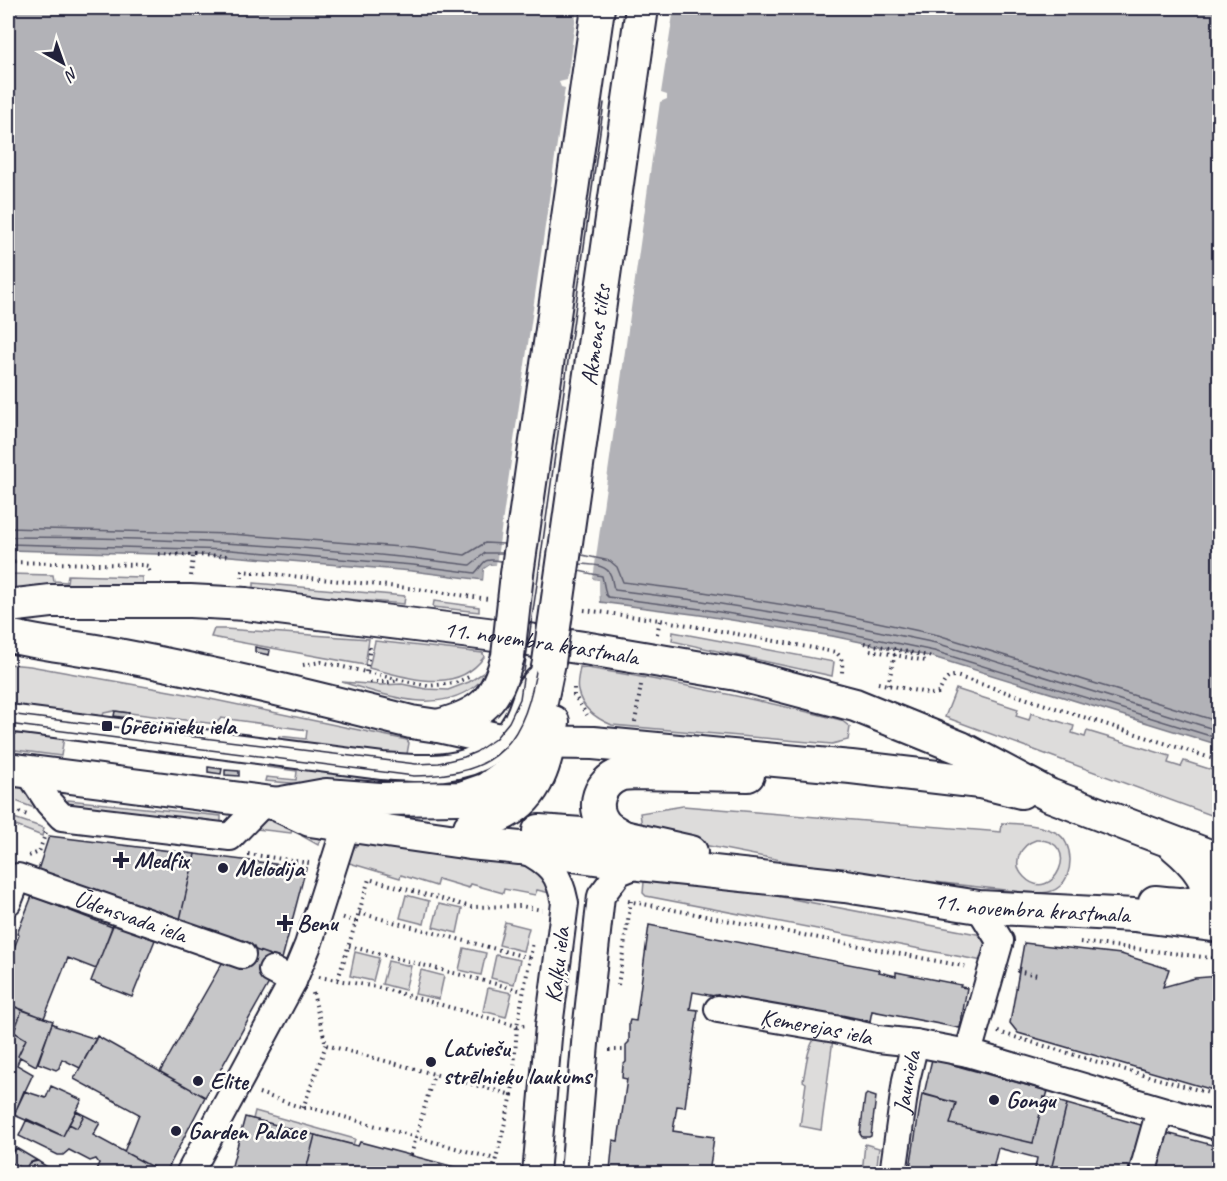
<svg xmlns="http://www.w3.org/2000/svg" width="1227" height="1181" font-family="Caveat,sans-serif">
  <rect width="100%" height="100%" fill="#fdfcf7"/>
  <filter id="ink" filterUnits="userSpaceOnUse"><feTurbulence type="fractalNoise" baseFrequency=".0167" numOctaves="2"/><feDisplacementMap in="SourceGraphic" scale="12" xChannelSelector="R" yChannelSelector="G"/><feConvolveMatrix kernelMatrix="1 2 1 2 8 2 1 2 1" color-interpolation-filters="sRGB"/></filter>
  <g filter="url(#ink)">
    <path fill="#dddcdb" stroke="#807f8b" stroke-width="1.5" fill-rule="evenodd" d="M8 574 53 575 54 581 67 582 68 575 142 577V593H8Z
      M254 583 405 596 404 604 254 591Z
      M434 601 479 607V612L433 607Z
      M214 629H225L369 639 365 665 211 637Z
      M673 632 834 662 832 676 672 641Z
      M375 641 483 653 484 657C456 696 407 677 369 668Z
      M8 664 30 666 186 694 407 740 409 743 407 754 403 757 278 742 279 736 306 739 307 730 221 718 216 724 114 711 104 713 101 720 8 708Z
      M580 667C668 680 754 699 841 720L850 727 848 740 832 744 612 725C597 719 582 709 578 691 576 684 579 674 580 667Z
      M486 671 489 673C484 678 478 684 472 688 433 715 382 694 342 682L381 685 402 684 426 689 448 690 469 682Z
      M956 689 1018 709 1016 716 1029 720 1031 713 1074 726 1072 733 1085 737 1087 731 1170 756 1168 763 1181 767 1184 761 1219 772V818L945 717Z
      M8 734H31L64 737 61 756 8 749Z
      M267 761 297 767V769C353 775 409 786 467 788L304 784 265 781 266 777 296 780 297 771 267 767Z
      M8 787 28 788 42 811 8 798Z
      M68 800 221 816V827L68 810Z
      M683 806 1001 832 1002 823C1021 824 1040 824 1057 833 1074 843 1074 875 1059 887 1050 895 1034 893 1023 892L836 871 643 833 640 813ZM1036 840C1085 839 1053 907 1024 877 1011 864 1020 845 1036 840Z
      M8 816 44 828 42 836 8 823Z
      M267 818 293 821 320 840 318 845 302 836 303 832 292 830 291 833 247 828 253 822Z
      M362 842 540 868 554 894 537 890 535 895 504 889 503 893 471 884 469 888 438 879 436 886 401 875 400 878 346 862C349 853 353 846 362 842Z
      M645 871 977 934C990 941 988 949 988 962L646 896 643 893Z
      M406 895 429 901 424 924 400 918Z
      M439 904 462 909 457 933 433 927Z
      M505 922 529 928 523 951 499 945Z
      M464 948 486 953 481 975 459 970Z
      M355 952 379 958 373 981 350 976Z
      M496 955 520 960 514 984 491 978Z
      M388 961 411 966 405 990 382 984Z
      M421 970 444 976 439 999 415 994Z
      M488 988 512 993 506 1017 483 1011Z
      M816 1037 833 1039 821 1130 800 1126 806 1083 803 1081C806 1068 807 1047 816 1037Z
      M255 1111 355 1139 353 1145 253 1119Z
      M865 1144 879 1148 876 1173H862Z"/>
    <path fill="#b2b2b7" stroke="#787885" stroke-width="1.5" d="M8 8H1219V745L933 657 832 636 700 615 600 602 598 580 490 565 484 569 483 580 412 571 230 556 8 550Z"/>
    <path fill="#fdfcf7" d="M577 8H674L661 93 667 95V99L660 102 593 579 599 580 600 605 597 603 596 583 491 568 487 571 486 581 483 583 484 569 490 565H496L565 88 561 87 559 82 567 80Z"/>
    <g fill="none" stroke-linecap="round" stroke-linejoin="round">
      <path stroke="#5c5c6d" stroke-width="1.5" d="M8 528 231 534 414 548 465 555 485 543 504 544
        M8 537C162 537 317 546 470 565L485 553H503
        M8 544 231 550 413 565 475 573C486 562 481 558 501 561
        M582 555 610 561 617 567 623 582 703 592 835 613 938 635 1220 722
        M580 564C591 565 607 564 611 576 613 582 612 586 615 590L702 601 834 622 936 643 1220 731
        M579 571 602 576 606 595 608 597 701 609 833 630 934 651 1220 739"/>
    </g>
    <path fill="#c6c6c8" stroke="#22223b" stroke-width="1.5" d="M255 647 270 650 269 655 255 652Z
      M115 711 129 713 128 718 114 716Z
      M208 767 222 769 221 774 208 772Z
      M225 770 239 771V776L225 775Z
      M49 836 195 854 179 924 37 873Z
      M195 854 306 868 282 959 179 924Z
      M32 896 112 927 96 969 68 958 44 1018 8 1004V955L11 956 19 935 17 934Z
      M114 923 155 940 132 997 91 981Z
      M649 925 880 970 879 972 896 976V972L961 985 960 987 967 988 960 1028 872 1011 870 1021 841 1015V1019L693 992 690 1009 698 1010 685 1107 677 1106 673 1131 714 1137 709 1174H635L610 1170 613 1140 618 1141 627 1079 622 1078 623 1065 626 1062V1045L629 1042V1023L630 1020 636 1021Z
      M1024 943 1121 954 1169 969 1163 987 1195 978 1220 976V1092L1018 1033 1010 1023Z
      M247 947 278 958 265 980 269 983 205 1097 160 1072 225 958Z
      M8 1004 22 1010 8 1048Z
      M22 1010 53 1021 36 1066 18 1056 26 1039 14 1032Z
      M52 1023 56 1025 55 1026 96 1039 80 1068 62 1059 59 1068 56 1070 38 1063Z
      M14 1032 26 1039 18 1056 20 1057 17 1065 33 1074 8 1127V1048Z
      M97 1036 205 1097 165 1174 124 1152 139 1114 74 1079Z
      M932 1059 1048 1091 1046 1098 1044 1097 1033 1143 950 1124 956 1103 924 1094Z
      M51 1086 82 1100 63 1136 14 1115 24 1091 46 1098Z
      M867 1094 876 1097 871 1136 869 1137H862L860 1134 865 1096Z
      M922 1094 956 1103 950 1124 1033 1143 1044 1097 1067 1104 1050 1174H1034L1037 1158 998 1148 992 1173 995 1174H909Z
      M1067 1104 1148 1127 1138 1168 1129 1166 1128 1174H1050Z
      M76 1111 84 1115 77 1128 69 1124Z
      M84 1115 100 1123 93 1135 165 1174H94L99 1163 96 1159 90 1161 69 1150 63 1155H58L19 1136 27 1119 63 1136 69 1124 77 1128Z
      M245 1117 315 1135 305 1174 230 1173Z
      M1159 1131 1220 1147V1174H1157L1151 1172Z
      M315 1135 358 1146 360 1142 481 1174H305Z
      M16 1148 38 1161 29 1163 25 1170 8 1161Z
      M34 1161H38L58 1174H23L29 1163Z"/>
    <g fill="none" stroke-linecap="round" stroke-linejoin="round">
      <g stroke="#22223b" stroke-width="30">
        <g id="minor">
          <path d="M8 718 382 766C434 770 488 774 517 721 530 696 522 690 548 672"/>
          <path d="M29 772 49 803 62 817 230 837 265 801"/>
          <path d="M523 849C550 863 559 872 565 903L549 1026 536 1174"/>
          <path id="s1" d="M8 902 18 877 242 955"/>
          <path d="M272 970 293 981"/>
          <path id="s2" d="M718 1009 835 1029 878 1039 915 1043 968 1053 1220 1127"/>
          <path d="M968 1053 1000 941 979 907"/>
          <path d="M1144 1167 1160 1110"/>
          <path d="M189 1174 293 981 308 945 346 826"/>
          <path d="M574 1174 586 1032 601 896 619 872 639 864"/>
          <path id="s3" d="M893 1174 906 1080 915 1043"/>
        </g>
      </g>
      <g stroke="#22223b" stroke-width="36">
        <g id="major">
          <path id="s4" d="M8 606 51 601H190L246 604 487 634 584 648 737 674 855 705 961 748 1049 795 1220 860"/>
          <path d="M8 636C39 643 71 647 102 652 206 671 308 696 411 722L438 726 510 742 593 743 851 767 980 782 1021 792"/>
          <path d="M438 726C483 714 496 701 508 656"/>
          <path d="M8 769 295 806"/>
          <path id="s5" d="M276 804 310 820 470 843 520 848 639 864 845 886 979 907 1134 915 1220 926"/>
          <path d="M276 804 326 795 380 799 461 798 487 789 509 773 526 751 536 726 549 662"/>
          <path d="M470 827C481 822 494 819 505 813 541 794 546 758 553 722"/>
          <path d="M539 831 624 837 691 852"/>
          <path d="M624 837C617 833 608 829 604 823 591 806 600 782 619 775 623 773 629 774 633 773L748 775"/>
          <path d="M1155 902C1167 903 1183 906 1194 902 1226 891 1187 856 1175 846"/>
        </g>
      </g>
      <path stroke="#22223b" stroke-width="4" stroke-dasharray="1.5 4.5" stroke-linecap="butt" d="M159 554 230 556
        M8 562 143 565 148 566 150 574
        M191 576 193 556
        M242 578V571L418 589 488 599
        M584 610 660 620 835 652C844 658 842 665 842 674
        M657 634 660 620
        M864 643 933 657
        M870 650 926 661
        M303 665 321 662 428 686 455 683 471 676
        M366 672 370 647
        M370 682H389L399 680
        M878 683 932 694 938 693C944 685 944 676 956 676L1220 761
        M888 685 896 649
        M574 688V695L587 715
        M635 722 641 685
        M8 808 27 815
        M248 854 309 863
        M29 856 39 852 46 832
        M628 901 968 967
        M359 913 530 958
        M356 922 369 879 471 907 521 906 542 910
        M1080 942 1220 959
        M349 946 523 991
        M1017 971 1037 975
        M319 977 377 987 517 1026 527 1025
        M338 979 356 922 341 917
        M618 985 631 901
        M313 993 326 1045 512 1095 492 1174
        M998 1032 1108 1065 1220 1096
        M609 1050H627
        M259 1093 303 1108H312L495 1159
        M512 1095 517 1026 533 942
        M303 1108 326 1045
        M411 1155 434 1074"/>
      <use href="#minor" stroke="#fdfcf7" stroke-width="26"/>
      <use href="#major" stroke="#fdfcf7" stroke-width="32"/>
      <path stroke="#22223b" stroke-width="1.5" d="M8 714 416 764 439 763 464 757 476 752 495 739 509 722 520 699 538 577 604 103
        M8 724 414 776C501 776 525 741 538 660L625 8"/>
      <g stroke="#22223b" stroke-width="36" stroke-linecap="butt">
        <g id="major-bridge">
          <path d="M508 656 517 574 598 8"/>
          <path id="s6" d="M549 662 642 8"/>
        </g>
      </g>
      <use href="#major-bridge" stroke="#fdfcf7" stroke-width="32"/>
    </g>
  </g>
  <g fill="#22223b" stroke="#fdfcf7" stroke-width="2">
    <rect x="101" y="720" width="12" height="12" rx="3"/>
    <path d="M118 851h6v6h6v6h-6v6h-6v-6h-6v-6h6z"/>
    <circle cx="223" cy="868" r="6"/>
    <path d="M282 914h6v6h6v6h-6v6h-6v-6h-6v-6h6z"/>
    <circle cx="431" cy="1062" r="6"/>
    <circle cx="198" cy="1081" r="6"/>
    <circle cx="994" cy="1100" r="6"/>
    <circle cx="176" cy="1131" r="6"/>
  </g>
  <g text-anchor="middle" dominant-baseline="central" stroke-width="5" stroke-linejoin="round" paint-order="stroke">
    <g font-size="24" fill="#22223b" stroke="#fdfcf7">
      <text stroke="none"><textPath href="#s6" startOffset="330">Akmens tilts</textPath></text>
      <text stroke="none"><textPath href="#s4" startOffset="536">11. novembra krastmala</textPath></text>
      <text stroke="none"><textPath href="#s5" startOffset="765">11. novembra krastmala</textPath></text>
      <text stroke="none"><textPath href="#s1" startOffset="146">Ūdensvada iela</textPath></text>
      <text transform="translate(557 965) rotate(-83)">Kaļķu iela</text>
      <text stroke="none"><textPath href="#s2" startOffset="100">Ķemerejas iela</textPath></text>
      <text stroke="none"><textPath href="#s3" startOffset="93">Jauniela</textPath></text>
    </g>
    <g font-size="24" font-weight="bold" fill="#22223b" stroke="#fdfcf7" text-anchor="start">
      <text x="119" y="726">Grēcinieku iela</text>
      <text x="134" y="860">Medfix</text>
      <text x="235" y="868">Melodija</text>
      <text x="297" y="923">Benu</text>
      <text x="443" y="1048">Latviešu<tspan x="443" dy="28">strēlnieku laukums</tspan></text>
      <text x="210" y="1081">Elite</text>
      <text x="1006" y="1100">Gongu</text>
      <text x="188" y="1131">Garden Palace</text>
    </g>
  </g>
  <rect width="1227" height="1181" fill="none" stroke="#fdfcf7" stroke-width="30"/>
  <rect x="15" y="15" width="1197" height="1151" fill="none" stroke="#22223b" stroke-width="2" filter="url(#ink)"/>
  <g transform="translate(63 63) rotate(140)" stroke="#fdfcf7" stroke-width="4.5" paint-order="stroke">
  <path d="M0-4.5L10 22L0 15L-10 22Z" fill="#22223b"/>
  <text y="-9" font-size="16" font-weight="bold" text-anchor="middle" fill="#22223b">N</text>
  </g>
</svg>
